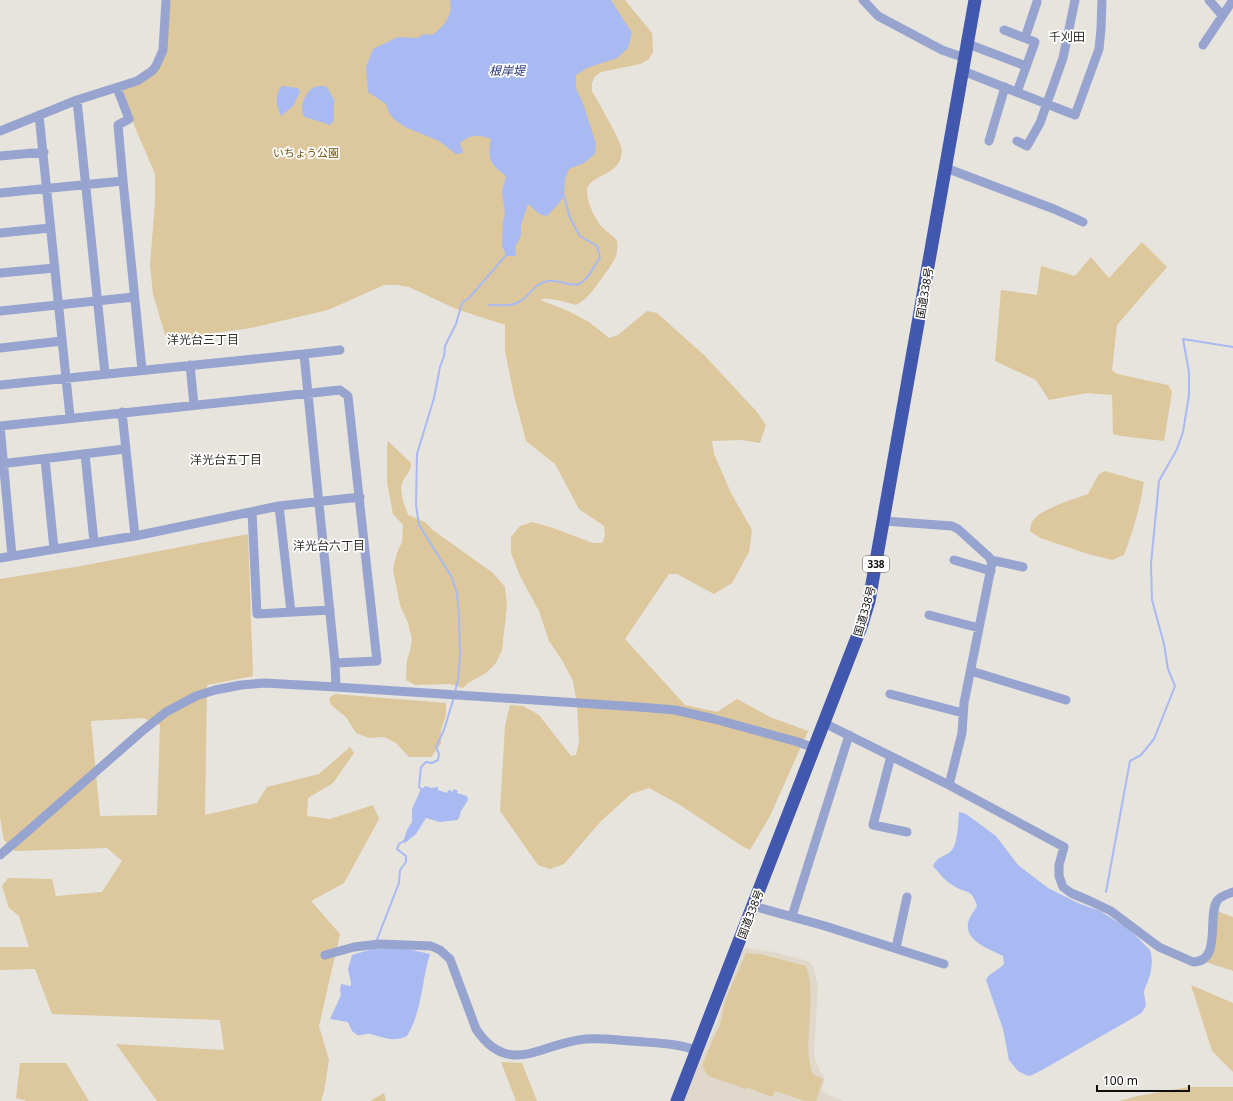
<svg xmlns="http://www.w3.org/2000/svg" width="1233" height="1101" font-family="'Noto Sans','Noto Sans JP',sans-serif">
  <rect width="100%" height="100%" fill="#e7e3dd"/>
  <path fill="#dfd8cb" d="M746 948 774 952 808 961 813 967 818 985 814 1055 820 1072 825 1078 822 1090 828 1095 844 1101H684L696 1070 716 1026 727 990 743 950Z"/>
  <path fill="#ddc79d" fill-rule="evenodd" d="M169 0H625L652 33 653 52 649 59 640 64 601 72 595 76 592 83V91C598 102 622 142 622 151 620 179 586 173 587 193 588 204 595 220 603 228 607 232 614 236 617 241 618 245 617 252 616 256 615 261 591 294 586 298 583 301 579 303 576 305 567 303 548 296 540 300L566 310 589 322 609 338 618 335 647 311 657 313 705 356 757 412 766 425 760 443 742 440 712 441 714 454 731 493 752 530 749 552 732 583 714 594 677 574H669L625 639 685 705 717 712 737 699 770 717 808 731 770 816 750 850 742 846 680 805 649 788 631 794 601 821 564 864 550 869 538 865 500 811 505 726 510 705 523 706 539 715 571 756 576 755 579 742 577 705 573 681 562 660 549 641 539 611 520 576 511 553V537L520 526 532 522 550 527 593 543H602L605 536 604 526 579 509 555 464 526 441 513 391 505 351V325L456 309 409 287 397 285H384L328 310 251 328 171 339 165 335 153 294 150 265 155 202V174L132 120 122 89 155 72Z
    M1142 242 1167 267 1117 325 1112 370 1117 374 1168 385 1172 392 1164 441 1121 436 1113 434 1112 395 1087 393 1049 400 1036 380 995 361 1001 290 1037 295 1041 266 1075 276 1091 257 1109 278Z
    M388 441 411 463C411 473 405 475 402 483 399 493 405 506 408 515L425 522 434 531 493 573 505 587 507 606 502 650 496 663 486 673 468 683 463 688 450 684 415 685 406 680 407 660 410 651 412 640 408 623 400 605 393 570 397 553 402 542 403 525 393 514 387 482V446Z
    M1105 471 1144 482C1140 507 1133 532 1124 555L1112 560 1088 554 1040 538 1030 531C1030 528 1031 524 1032 522 1039 509 1074 499 1088 494L1099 474Z
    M248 534 253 676 207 685 205 815 257 803 267 787 319 774 350 747 354 753 333 783 308 798 307 816 330 819 373 805 379 819 344 883 311 901 340 934 319 1026 329 1060 324 1092 321 1101H157L116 1044 224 1050 220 1020 52 1014 35 969 0 970V947H29L19 916 9 908 2 886 8 878 52 879 56 896 102 892 122 861 107 848 15 851 4 840 0 817V579L81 566ZM143 718 160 725 157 815 100 816 91 721Z
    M335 694 446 703V715L441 730V744L431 757H409L396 743 384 737 369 738 356 733 346 717 331 705 329 698Z
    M1217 911 1233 917V971L1203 961Z
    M746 953 760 954 806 966C817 998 804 1032 810 1064 811 1067 811 1071 812 1073 815 1077 820 1077 823 1079L816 1101H805L775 1091 772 1097 746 1087V1089L708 1076 702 1066 714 1037 720 1026 725 1001Z
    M1191 985 1233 1003V1072L1212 1051Z
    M501 1062 522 1063 537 1101H516Z
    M20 1063H66L89 1101H27L16 1098Z
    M1188 1087H1233V1101H1119L1138 1096Z
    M384 1093 386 1101H370Z"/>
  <path fill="#a8baf1" d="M450 0H611L632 33 628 48 617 58 587 68 576 75V88L584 106 596 144 595 154 584 163 569 169 565 179 564 195 560 202 547 216 539 214 528 204 521 225V236L515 247 516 256H507L502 246 503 222 505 214 502 191 506 176C490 164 487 160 491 139 479 134 470 134 460 143L463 153 456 154 439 141 405 127 395 120 389 113 386 104 368 92 366 67 373 49 398 37 417 38 425 34 432 35C444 27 453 16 450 0Z
    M282 86 298 88 300 92 293 106 281 116C276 106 274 95 282 86Z
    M323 86C331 87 328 93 334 99V120L330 125 305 117C298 110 305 92 313 88 315 86 320 86 323 86Z
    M426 786 431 788 438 787V790L447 793 448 790 452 791V793L454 789 458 791 457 793 467 796 468 800 461 811 459 818 457 820 440 822 426 818 416 834 405 843 403 842 407 830 412 822V809L421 789Z
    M959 812 966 814 996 836 1018 865 1048 888 1078 903 1100 911 1129 929 1150 950C1153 958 1152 970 1149 978 1148 982 1145 987 1144 991 1144 1002 1150 1004 1140 1014L1042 1070 1030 1076 1026 1075 1018 1071 1009 1060 1003 1029 986 980C990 972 998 971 1004 964L1003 956C990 949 965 942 968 923 969 918 974 911 977 906 972 888 966 894 954 886 946 882 939 873 933 866 938 856 942 858 950 852 958 846 958 823 959 812Z
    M403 948 430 954C421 982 423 1009 407 1036 393 1043 383 1037 370 1034 365 1033 361 1036 357 1035L352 1031 348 1022 330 1019 341 995 340 990 341 984 351 986V983L348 969 352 955 373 949Z"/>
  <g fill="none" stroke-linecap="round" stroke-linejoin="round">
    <path stroke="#a8baf1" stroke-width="2" d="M489 305C499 305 509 307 519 302 530 296 534 283 548 281 558 279 570 287 579 284 588 280 595 265 600 257L597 246 580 236 570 218 563 193
      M455 692 458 680 460 656 459 616 457 593 451 576 419 525 416 505 417 454 434 398 440 367 444 356 445 346 456 324 462 303 469 298 507 254
      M422 790 419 787 421 767 426 762 432 763 438 760 439 754 436 747 444 730 454 697
      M1106 892 1130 761 1141 755 1154 739 1175 686 1168 669 1164 644 1152 600 1151 564 1159 481 1177 449 1183 432 1189 395V372L1183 339 1233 347
      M376 942 399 883 400 870 406 862V856L397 849 399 844 405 840"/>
    <path stroke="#96a4cf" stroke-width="9" d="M863 0 878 16 942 50 965 58
      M1209 0 1222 15
      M1004 30 1035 42 1017 92
      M1025 38 1037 2
      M968 44 1026 66
      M1203 45 1233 0
      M963 71 1075 115 1099 49 1101 29 1102 0
      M117 88 129 119 118 125 123 181
      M77 100 105 374
      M39 115 70 417
      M0 131 77 100 137 81 152 71 156 66 163 50 166 0
      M989 141 1005 87
      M1017 141 1027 146 1040 123 1063 58 1075 0
      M0 156 44 152
      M946 168 1054 209 1083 222
      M0 193 123 181 142 370
      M0 233 50 228
      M0 273 55 268
      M0 311 134 297
      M0 348 62 341
      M304 354 340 350
      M190 365 194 405
      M0 385 304 354 335 663 336 687
      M122 412 135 536
      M0 426 340 390 348 396 377 661 335 663
      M0 426 12 556
      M85 454 94 542
      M45 459 54 549
      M0 464 125 449
      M279 506 291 612
      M252 512 257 614 330 610
      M884 521 952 526 958 529 989 557 992 563 964 703 962 733 949 785
      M0 558 135 536 279 506 360 497
      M954 560 991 571
      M991 560 1023 567
      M929 615 979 628
      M971 671 1066 700
      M890 694 963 713
      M824 723 949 785 1064 847 1059 865V876L1063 887 1071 893 1090 901 1111 911 1159 947 1193 962C1222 962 1207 917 1217 901 1220 896 1228 894 1233 892
      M891 756 873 825 907 832
      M0 855 20 838 141 732 166 712 196 696 215 690 241 685 264 683 336 687 639 707 675 710 714 719 798 742 814 748
      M753 906 825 926 944 964
      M792 916 849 735
      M896 948 907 897
      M325 955 354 947 380 944 431 946 440 950 450 959 476 1029C509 1079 543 1042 586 1039 602 1038 617 1040 632 1041 654 1043 676 1043 696 1050"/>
    <path stroke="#4257ae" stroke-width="13" d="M677 1101 861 627 869 601 975 0"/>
  </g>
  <g text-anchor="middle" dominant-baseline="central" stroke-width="3.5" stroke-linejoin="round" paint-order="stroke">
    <rect fill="#fff" stroke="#575655" stroke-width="1" x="863" y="556" width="26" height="16" rx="3"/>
    <g font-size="10" font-weight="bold" fill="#0f0e0c">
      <text x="876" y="564">338</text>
    </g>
    <g font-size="11" fill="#6d520a" stroke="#fff">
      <text x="306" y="152">いちょう公園</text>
    </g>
    <g font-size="11" fill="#0f0e0c" stroke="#fff">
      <text transform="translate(924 293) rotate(-80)">国道338号</text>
      <text transform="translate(864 611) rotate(-74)">国道338号</text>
      <text transform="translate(750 914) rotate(-69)">国道338号</text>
    </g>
    <g font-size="12" fill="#302e29" stroke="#fff">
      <text x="1067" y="36">千刈田</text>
      <text x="203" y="339">洋光台三丁目</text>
      <text x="226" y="459">洋光台五丁目</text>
      <text x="329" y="545">洋光台六丁目</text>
    </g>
    <g font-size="12" font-style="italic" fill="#263474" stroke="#fff">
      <text x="507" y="70">根岸堤</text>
    </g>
  </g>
  <path d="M1097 1085v6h92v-6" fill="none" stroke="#0f0e0c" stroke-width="2"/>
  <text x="1103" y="1085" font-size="12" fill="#0f0e0c" stroke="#ffffff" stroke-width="3" paint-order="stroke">100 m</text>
</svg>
